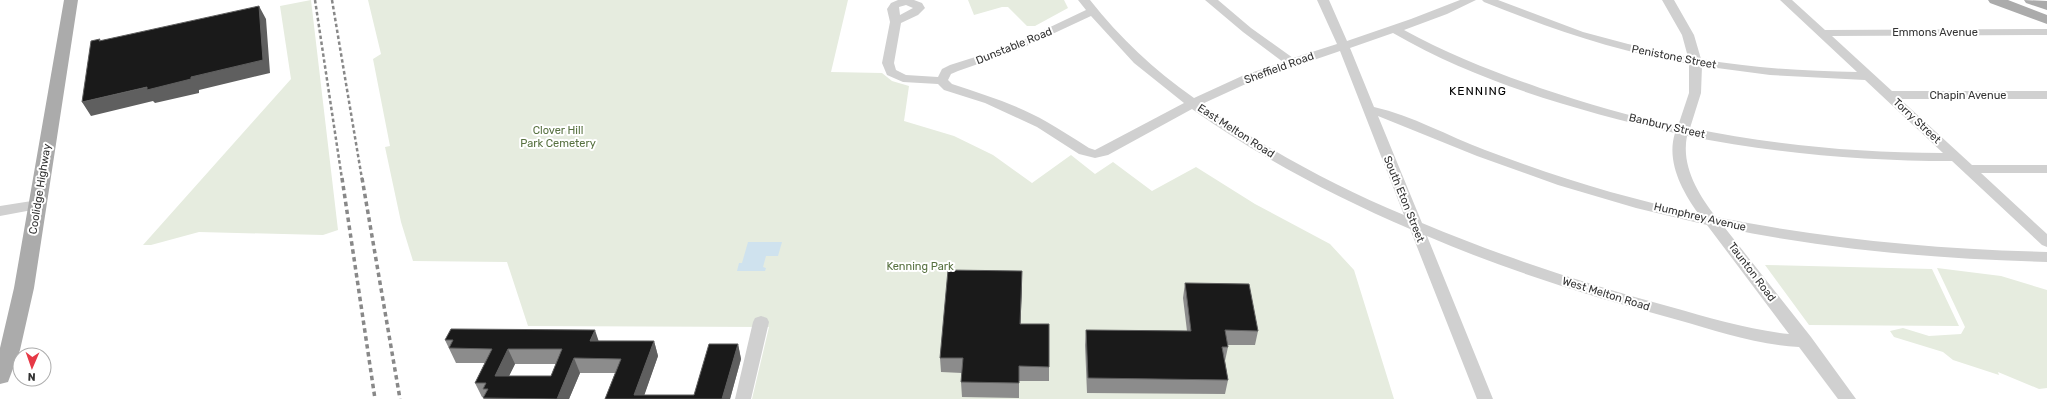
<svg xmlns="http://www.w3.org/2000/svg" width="2047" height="399" font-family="Rubik,sans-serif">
  <rect width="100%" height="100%" fill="#fff"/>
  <path fill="#e6ecdf" d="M311 0 338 230 323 235 199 232 151 245H143L291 79 280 6Z
    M368 0H848L831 72 882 73 892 81 909 86 904 121 954 136 993 155 1032 183 1071 155 1095 174 1113 162 1152 191 1196 167 1255 204 1330 244 1354 270 1394 399H752L769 327 528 326 507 262 413 261 401 222 385 147 390 146 373 59 381 54Z
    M968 0H1064L1068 8 1035 26H1027L1008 7H1002L974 15Z
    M1765 265 1932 269 1959 326 1809 325Z
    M1937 268 2001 276 2047 290V388L2039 389 1998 372 1999 375 1953 360 1943 352 1894 337 1890 331 1903 328 1929 336 1961 334 1965 327Z"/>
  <path fill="#cfe2ee" d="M748 242H782L778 256H766L763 267 766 268 765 271H737L739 263H742Z"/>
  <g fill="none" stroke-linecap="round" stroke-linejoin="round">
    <path fill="#d0d0d0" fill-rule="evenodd" d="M898 0H914L922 3 925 8 918 15 901 23 894 63 896 70 906 75 938 77 942 69 950 65 1010 46 1086 10 1078 0H1090C1120 38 1154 70 1194 98L1242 76 1283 62 1243 32 1205 0H1218L1251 28 1293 58 1337 44 1317 0H1329L1347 41 1411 19 1460 0H1476L1447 14 1404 30C1447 54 1494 72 1540 88 1585 103 1631 117 1678 126L1689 93V64C1618 52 1551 29 1484 2L1482 0H1498L1583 32 1628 44 1688 57 1682 35 1662 0H1674L1694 35 1701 59C1752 68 1804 71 1857 72L1780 0H1792L1825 30 2047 29V35L1832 36 1892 91H2047V99H1900L1972 165H2047V173H1981L2047 234V247L2042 245 1952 161C1862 161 1775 153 1687 136 1681 166 1698 194 1716 217 1826 239 1935 249 2047 252V262C1939 259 1831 250 1725 228L1811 337 1856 399H1838L1799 347C1758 345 1717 331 1678 320 1593 297 1508 271 1427 236L1493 399H1477L1410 229C1334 196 1259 157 1192 109L1108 155 1095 158 1079 154 1037 127 985 103 944 90 938 84 903 82 887 75 882 63 890 22 887 9 891 3ZM906 5 913 8 900 15 899 7ZM1091 16 1134 63 1184 103 1095 150 1089 148C1075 139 1061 130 1047 122 1018 105 985 95 952 84L948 80 951 74 958 71 1018 50ZM1393 33C1479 83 1579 111 1675 133 1666 161 1682 191 1698 213 1626 199 1554 176 1485 150 1448 136 1413 116 1374 107L1350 48ZM1340 51 1404 215C1334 186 1264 148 1202 104L1250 82ZM1702 66 1770 75 1865 80 1943 153C1857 153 1774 145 1690 128L1701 93ZM1378 116 1477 156 1558 185 1636 208 1707 225 1789 334C1750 330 1710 318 1671 307 1586 284 1503 257 1422 223Z
      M38 200 43 202 45 205 43 208 0 216V206Z
      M761 316 767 318 769 322 751 399H735L753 322 755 318Z"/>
    <path fill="#ababab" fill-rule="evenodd" d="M64 0H78L34 288 20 350 8 382 0 384V348L14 288Z
      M1988 0H2008L2047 15V24L1990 3Z
      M2024 0 2047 1V10L2026 3Z"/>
    <path stroke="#888" stroke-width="2.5" stroke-dasharray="3.5 2.5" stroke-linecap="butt" d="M315 0 342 179
      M332 0 362 179"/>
    <path stroke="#888" stroke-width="3.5" stroke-dasharray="4.5 3.5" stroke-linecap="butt" d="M342 178 375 399
      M362 178 400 399"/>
  </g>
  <path fill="#8c8c8c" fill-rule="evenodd" d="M1185 283 1258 331 1255 345H1227L1228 347 1225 361 1228 380 1225 394 1087 393 1085 345 1086 330 1187 331 1183 298Z
    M1022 285 1020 324 1049 367V381H1019V398L962 397 961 382 962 373 941 372 940 358Z
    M445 340 654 341 658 356 644 395H694L738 344 741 359 730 399H605L615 373H580L569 399H484L483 397H482L475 383 485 363H456ZM515 364H556L551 376H509Z"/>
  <path fill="#5f5f5f" d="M259 6 266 19 270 73 199 90V93L155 103 153 101 91 116 82 102 191 77Z
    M1022 271V285L1020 338V324Z
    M595 330 600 345 590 341Z
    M654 341 658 356 643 399 634 395Z
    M738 344 741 359 730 399H722Z
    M508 349 515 364 502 390 495 376Z
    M574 358 580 373 569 399H557Z"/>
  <path fill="#1a1a1a" stroke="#5f5f5f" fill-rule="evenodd" d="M259 6 263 60 191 77V79L147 90V87L82 102 91 41 100 39 99 41Z
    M948 270 1022 271 1020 324H1049V367L1019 366V383L961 382 963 358H940Z
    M1185 283 1249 284 1258 331 1225 330 1228 347H1222L1228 380 1088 378 1086 330 1191 331Z
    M451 329 595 330 590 341H654L634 395H694L709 344H738L722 399H605L621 359 574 358 557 399 483 398 488 389H483L486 383H475L492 349 449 348 453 340H445ZM508 349H562L551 376H495Z"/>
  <g text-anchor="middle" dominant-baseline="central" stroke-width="4" stroke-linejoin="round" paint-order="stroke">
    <g font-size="11" fill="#333" stroke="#fff">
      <text x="1935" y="32">Emmons Avenue</text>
      <text transform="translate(1014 46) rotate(-22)">Dunstable Road</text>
      <text transform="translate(1674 57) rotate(11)">Penistone Street</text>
      <text transform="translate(1279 68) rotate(-20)">Sheffield Road</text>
      <text x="1968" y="95">Chapin Avenue</text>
      <text transform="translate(1917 121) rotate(43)">Torry Street</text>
      <text transform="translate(1667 126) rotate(13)">Banbury Street</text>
      <text transform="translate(1236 131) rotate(33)">East Melton Road</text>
      <text transform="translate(40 189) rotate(-81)">Coolidge Highway</text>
      <text transform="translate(1404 199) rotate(68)">South Eton Street</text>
      <text transform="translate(1700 217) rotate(13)">Humphrey Avenue</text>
      <text transform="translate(1752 272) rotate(53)">Taunton Road</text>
      <text transform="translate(1606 294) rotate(17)">West Melton Road</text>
    </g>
    <g font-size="11" fill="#56703f" stroke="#fff">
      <text x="558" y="130">Clover Hill<tspan x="558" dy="13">Park Cemetery</tspan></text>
      <text x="920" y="266">Kenning Park</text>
    </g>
    <g font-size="12" letter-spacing="1" fill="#000" stroke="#fff">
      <text x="1478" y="91">KENNING</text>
    </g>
  </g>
  <g transform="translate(32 367) rotate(182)"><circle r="19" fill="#ffffff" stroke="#adadad"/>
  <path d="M0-3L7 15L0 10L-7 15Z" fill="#e63946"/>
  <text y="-6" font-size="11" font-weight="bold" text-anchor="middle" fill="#333333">N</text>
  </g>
</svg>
